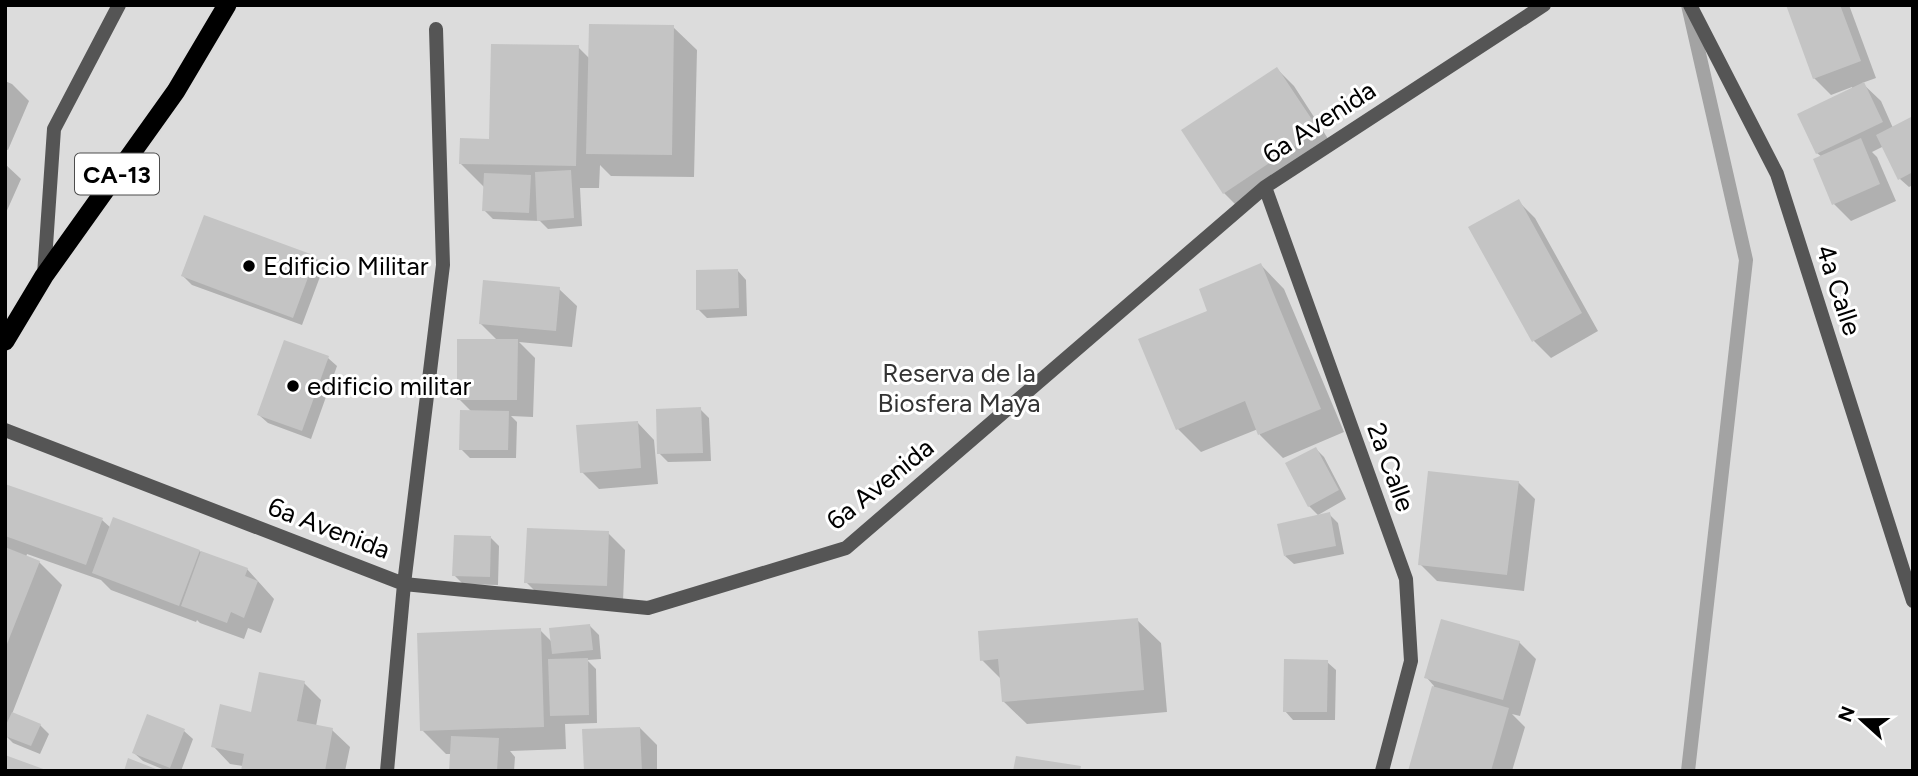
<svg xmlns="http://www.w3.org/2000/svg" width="1918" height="776" font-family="Figtree,sans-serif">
  <rect width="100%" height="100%" fill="#fff"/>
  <path fill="#dcdcdc" d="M5 5H1913V771H5Z"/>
  <path fill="#0003" d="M1787 5H1849L1876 78 1862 83 1881 101 1893 128 1913 118V185L1909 187 1900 179 1884 146 1872 152 1877 157 1896 201 1851 221 1834 204 1815 160 1822 157 1817 153 1853 90 1852 87 1831 95 1814 78Z
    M673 27 697 50 694 177 611 176 600 165 599 188H580L582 226 548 229 540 221 493 219 484 210V187L461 164 491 140 578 47 590 59Z
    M1277 69 1294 86 1334 148 1241 210 1224 193Z
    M5 81 12 84 29 101 8 150 5 149Z
    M5 164 21 179 5 215Z
    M1518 201 1535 218 1598 331 1551 358 1534 341Z
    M315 257 324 266 302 325 192 285 183 276Z
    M1261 265 1284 289 1344 432 1283 458 1260 435 1258 429 1201 452 1178 429 1209 312Z
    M738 271 746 280 747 316 707 318 698 309Z
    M559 289 577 306 572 347 519 342 535 358 533 417 511 416 517 422 516 458H470L461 449 472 412 459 399 498 341 480 323Z
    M328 358 337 366 311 439 268 423 259 415Z
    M700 409 709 418 711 461 668 462 659 453Z
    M637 422 654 440 658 484 599 489 582 472Z
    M1316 449 1324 457 1346 499 1318 515 1309 506Z
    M1518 482 1535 499 1524 591 1437 581 1420 564Z
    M5 486 102 520 111 528 199 551 247 569 274 599 261 633 248 628 244 639 200 623 197 620 196 622 111 590 101 580 27 554 26 557 39 562 62 585 12 714 40 725 49 734 40 754 13 743 5 735Z
    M1329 514 1338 523 1344 554 1294 564 1285 556Z
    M608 533 625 550 623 602 543 599 526 582Z
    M491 538 499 546 498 585 463 584 454 575Z
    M1137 620 1161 643 1167 712 1027 724 1003 701 1002 680 982 660Z
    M590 626 599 635 601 659 587 660 596 669 597 723 565 724 566 749 510 751 515 757 514 771H451L452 754H446L422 730 540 630 552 642Z
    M1519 642 1536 659 1520 716 1512 714 1525 727 1512 771H1410L1434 686 1426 677Z
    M1327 662 1336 670 1335 720H1293L1285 711Z
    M304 683 321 700 316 726 332 730 350 747 345 771H242L243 766 230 764 213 746 253 714Z
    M640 728 657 745V771H585Z
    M184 731 193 739 181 771H167L143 761 134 753Z"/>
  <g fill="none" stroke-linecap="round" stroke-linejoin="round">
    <path stroke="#a3a3a3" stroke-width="14" d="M1688 5 1746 260 1688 771"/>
  </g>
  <path fill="#c4c4c4" d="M1786 5H1840L1861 61 1813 79Z
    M589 24 674 25 672 155 586 154Z
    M491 44 579 45 576 166 459 164 460 138 489 139Z
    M1277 67 1319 130 1223 194 1181 130Z
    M1864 82 1883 122 1816 154 1797 114Z
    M1913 116V172L1898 180 1876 135Z
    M1861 138 1880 184 1832 205 1813 159Z
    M571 170 574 218 537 221 535 172Z
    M484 173 531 175 529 213 482 211Z
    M1519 199 1582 313 1532 342 1468 227Z
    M204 215 316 256 293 318 181 276Z
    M1261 263 1321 409 1258 435 1245 401 1176 430 1138 339 1207 311 1199 289Z
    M738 269 739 308 696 310V270Z
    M483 280 560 287 556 331 479 324Z
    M457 339H518L517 400H457Z
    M284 340 329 356 302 431 257 415Z
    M701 407 703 453 657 454 656 409Z
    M460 410 509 411 508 450H459Z
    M638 421 641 468 580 473 576 425Z
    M1316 447 1339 490 1308 507 1285 463Z
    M1428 471 1519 481 1507 575 1418 565Z
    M5 484 103 518 86 565 5 536Z
    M1330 512 1336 546 1284 556 1277 524Z
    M113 517 200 550 179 606 92 573Z
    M527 528 609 531 607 586 524 583Z
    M454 535 491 536 490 577 452 576Z
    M5 547 40 561 5 649Z
    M201 551 248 568 245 576 258 581 244 618 231 612 227 623 181 606Z
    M1138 618 1144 690 1002 702 998 659 980 661 978 631Z
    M1441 619 1520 641 1503 700 1424 678Z
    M590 624 593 650 552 654 549 628Z
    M541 628 544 727 420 731 417 633Z
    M588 658 589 715 550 716 548 659Z
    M1284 659 1328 660 1327 712H1283Z
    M259 672 305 681 297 721 333 728 325 771H241L244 754 211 747 220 704 251 712Z
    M1432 686 1509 708 1491 771H1408Z
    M12 712 41 724 31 746 5 736V727Z
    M147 714 185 729 170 768 132 753Z
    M640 727 642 771H584L582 729Z
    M451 736 499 738 497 771H449Z
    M5 755 46 770V771H5Z
    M1016 756 1081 766 1080 771H1013Z
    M128 758 161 771H124Z"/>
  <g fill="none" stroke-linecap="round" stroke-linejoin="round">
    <g stroke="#dbdbdb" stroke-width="23">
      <path id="trunk" d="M5 341 44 276 176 91 227 5"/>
    </g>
    <path stroke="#555" stroke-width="14" d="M44 275 54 129 119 5"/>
    <path stroke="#555" stroke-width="14" d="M1690 5 1777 174 1913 601
      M1265 187 1406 579 1411 661 1382 771
      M5 430 404 584 648 608 846 548 1265 187 1544 5
      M387 771 404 584 443 265 436 29"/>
    <use href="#trunk" stroke="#000" stroke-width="19"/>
  </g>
  <g fill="#000" stroke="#fff" stroke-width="2.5">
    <circle cx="249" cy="266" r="7"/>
    <circle cx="293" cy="386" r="7"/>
  </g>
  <g text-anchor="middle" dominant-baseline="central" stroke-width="6" stroke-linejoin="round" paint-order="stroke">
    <rect fill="#fff" stroke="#4c4c4c" stroke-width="2" x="75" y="153.5" width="84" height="41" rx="5"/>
    <g font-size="24" font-weight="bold" fill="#000">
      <text x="117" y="174">CA-13</text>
    </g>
    <g font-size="26" fill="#000" stroke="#fff">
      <text transform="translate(1319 122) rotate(-33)">6a Avenida</text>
      <text transform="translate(1839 290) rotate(72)">4a Calle</text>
      <text transform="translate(1391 467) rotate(70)">2a Calle</text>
      <text transform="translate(880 484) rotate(-39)">6a Avenida</text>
      <text transform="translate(329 528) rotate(21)">6a Avenida</text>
    </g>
    <g font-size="26" fill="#000" stroke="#fff" text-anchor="start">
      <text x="263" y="266">Edificio Militar</text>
      <text x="307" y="386">edificio militar</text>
    </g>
    <g font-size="26" fill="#333" stroke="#fff">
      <text x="959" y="373">Reserva de la<tspan x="959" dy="30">Biosfera Maya</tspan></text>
    </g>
  </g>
  <rect width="1918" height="776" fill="none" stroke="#000000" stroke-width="14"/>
  <g transform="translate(1862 720) rotate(291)" stroke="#ffffff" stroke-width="5" paint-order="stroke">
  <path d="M0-5L12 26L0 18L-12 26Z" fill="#000000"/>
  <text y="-10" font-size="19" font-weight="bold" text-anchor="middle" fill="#000000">N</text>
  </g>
</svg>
